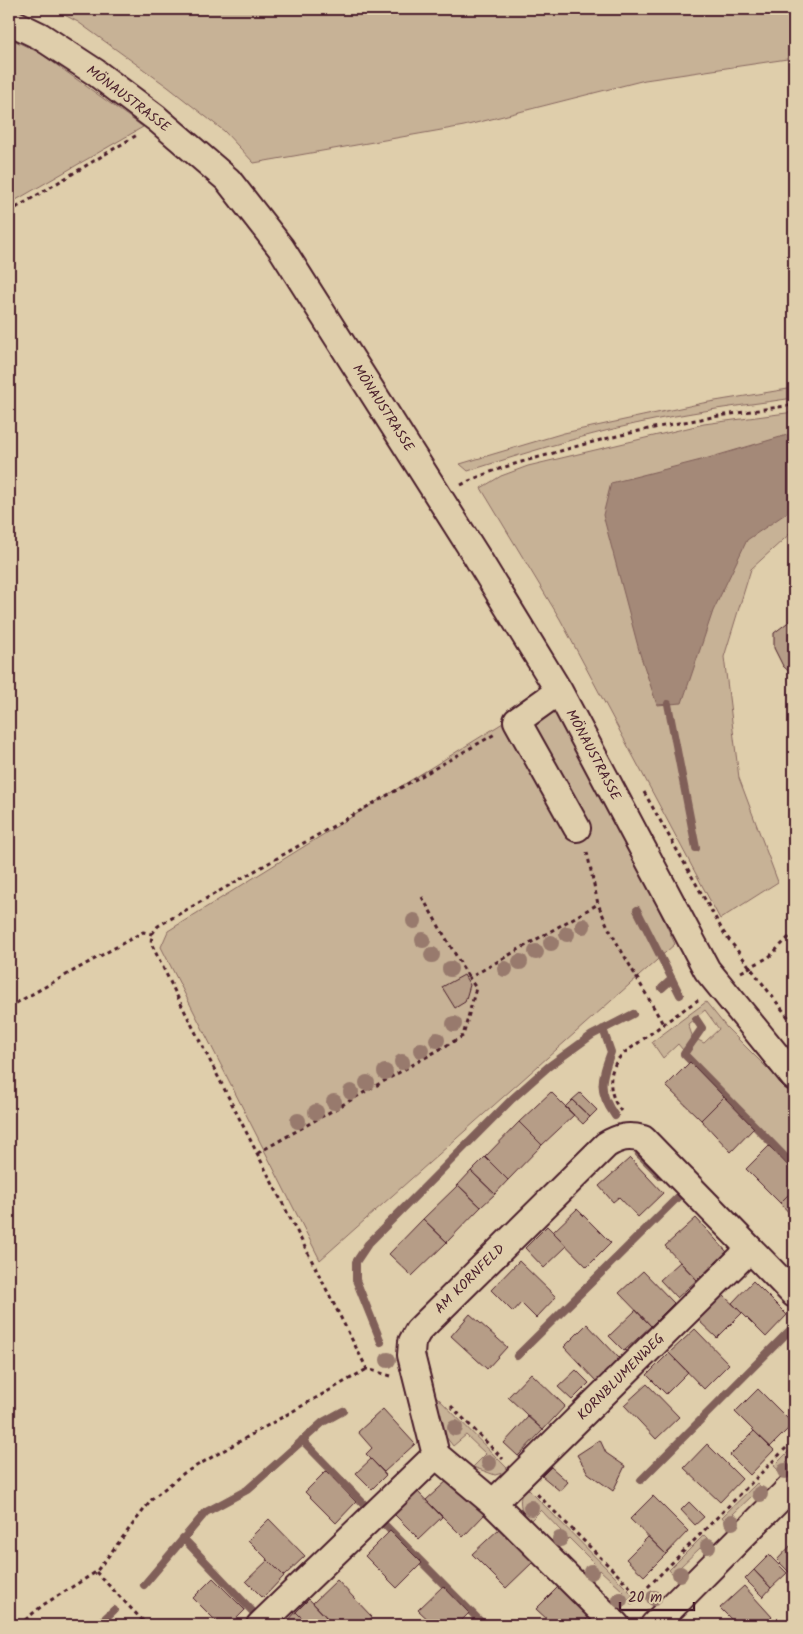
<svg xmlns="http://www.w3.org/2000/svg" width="803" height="1634" font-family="Kalam,sans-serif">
  <rect width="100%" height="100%" fill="#dfceab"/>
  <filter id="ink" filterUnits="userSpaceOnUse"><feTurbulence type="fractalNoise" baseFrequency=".02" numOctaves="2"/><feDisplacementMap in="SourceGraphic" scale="10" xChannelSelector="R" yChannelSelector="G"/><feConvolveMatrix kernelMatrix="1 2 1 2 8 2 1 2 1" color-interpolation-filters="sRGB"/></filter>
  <g filter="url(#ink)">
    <path fill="#c7b296" stroke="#886860" d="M53 9H794V58L645 80 464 126 254 163 224 131 168 87 78 22Z
      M9 38 40 53 143 127 9 204Z
      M794 388V398C760 403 726 407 692 413 616 425 541 448 468 471L460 464 564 433 703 403Z
      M794 412V530L751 569 724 657 739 778 778 882 720 919 560 619 481 488 501 476 528 466 704 424Z
      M548 695 612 809 675 944 320 1260 161 947 168 931Z
      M706 1002 727 1028 794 1095V1162L687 1054 698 1040 704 1043 719 1029 705 1010 688 1024 693 1038 683 1050 678 1044 663 1058 652 1042Z
      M430 1390 510 1471 495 1475 473 1467 486 1454 466 1435 453 1446 443 1433Z
      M794 1446V1454L786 1462 794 1471V1477L789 1481 774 1466Z
      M757 1483 771 1498 764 1506 753 1495 733 1514 745 1526 735 1533 722 1517Z
      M525 1486 633 1595 617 1610 611 1603 623 1591 600 1570 587 1582 582 1576 594 1563 569 1538 556 1550 549 1543 561 1531 541 1510 529 1522C519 1511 518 1498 525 1486Z
      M704 1535 719 1550 711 1559 700 1548 680 1567 692 1579 683 1585 669 1570Z"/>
    <path fill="#a48978" stroke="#805f59" d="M794 433V508L747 540 713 611 682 703 657 705 640 654 603 515 611 483 705 459Z"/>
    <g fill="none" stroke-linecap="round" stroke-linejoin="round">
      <path stroke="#805f59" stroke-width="8" d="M668 704 696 848
        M637 910 680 995
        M662 988 672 979
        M696 1019 702 1028 684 1054 794 1166
        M603 1029 611 1052C601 1079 597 1091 615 1116
        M639 1154 661 1176
        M381 1342 356 1280V1262L368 1244 512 1099 548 1067 592 1035 633 1014
        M517 1356 680 1195
        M302 1440 365 1505
        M641 1480 794 1326
        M382 1522 484 1625
        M183 1538 255 1614
        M144 1585 206 1512 247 1490 323 1422 343 1411
        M98 1625 114 1610"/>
    </g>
    <path fill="#b69d87" stroke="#4a1f2b" d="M791 620H794V676L783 666 774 648V633Z
      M464 975 470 985 465 1002 455 1008 442 987Z
      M690 1062 724 1097 701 1120 666 1086Z
      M551 1092 574 1115 542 1145 519 1122Z
      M580 1093 597 1110 590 1117 572 1100Z
      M724 1097 754 1128 731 1152 701 1120Z
      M572 1100 590 1117 583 1124 565 1107Z
      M519 1122 542 1145 508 1180 485 1157Z
      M769 1146 794 1172V1189L780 1203 746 1169Z
      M485 1157 508 1180 495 1194 471 1171Z
      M630 1158 663 1193 638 1217 619 1197 613 1202 599 1186Z
      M471 1171 495 1194 481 1207 458 1185Z
      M458 1185 481 1207 447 1242 423 1219Z
      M794 1189V1218L780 1203Z
      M577 1209 611 1243 587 1267 553 1232Z
      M696 1218 727 1252 697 1280 665 1246Z
      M423 1219 447 1242 412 1276 389 1254Z
      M547 1226 567 1246 544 1268 525 1248Z
      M519 1261 556 1297 536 1318 521 1303 513 1312 491 1290Z
      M680 1262 697 1280 677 1298 660 1280Z
      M643 1271 674 1303 651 1326 619 1293Z
      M753 1281 787 1315 766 1337 732 1303Z
      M723 1295 742 1313 717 1338 698 1320Z
      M636 1310 651 1326 624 1351 609 1336Z
      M470 1314 507 1347 487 1369 451 1336Z
      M587 1324 619 1358 596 1381 564 1347Z
      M695 1329 729 1364 704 1389 669 1353Z
      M669 1353 688 1372 666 1394 647 1375Z
      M576 1370 589 1383 572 1400 558 1387Z
      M531 1373 565 1406 543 1430 508 1397Z
      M647 1384 679 1417 656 1439 624 1405Z
      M758 1389 793 1424 770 1447 735 1412Z
      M383 1409 415 1444 384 1472 366 1454 372 1448 358 1432Z
      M528 1417 543 1430 518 1456 504 1443Z
      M754 1431 774 1450 750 1475 730 1455Z
      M600 1440 606 1453 625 1466 613 1491 588 1473 577 1455Z
      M707 1444 742 1479 720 1502 684 1468Z
      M371 1459 386 1475 372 1489 356 1473Z
      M551 1467 568 1482 560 1491 542 1476Z
      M326 1471 356 1502 336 1523 305 1492Z
      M449 1479 485 1514 463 1537 426 1500Z
      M417 1491 442 1517 419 1539 394 1514Z
      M653 1496 688 1531 666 1554 630 1519Z
      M689 1502 704 1517 695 1525 681 1510Z
      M269 1519 305 1556 284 1576 248 1540Z
      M500 1528 533 1562 506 1588 472 1554Z
      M390 1531 422 1563 397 1588 365 1556Z
      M648 1537 666 1554 644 1576 626 1559Z
      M794 1542V1577L777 1560Z
      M769 1555 787 1573 771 1588 754 1570Z
      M268 1560 284 1576 263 1598 246 1581Z
      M754 1570 771 1588 763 1597 745 1579Z
      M213 1578 245 1610 230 1625H220L193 1598Z
      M337 1580 372 1617 364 1625H334L313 1603Z
      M443 1586 469 1613 457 1625H434L418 1610Z
      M744 1586 772 1617 763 1625H737L720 1608Z
      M558 1587 589 1617 581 1625H543L548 1620 536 1609Z
      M309 1599 326 1617 318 1625H309L296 1612Z
      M296 1612 309 1625H288L286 1623Z"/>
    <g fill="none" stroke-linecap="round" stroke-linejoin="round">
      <g stroke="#4a1f2b" stroke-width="30">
        <path id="minor" d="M9 21 40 36 95 72 156 118 228 180 281 248 477 557 559 691 707 970 794 1077
          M559 691 517 721 577 828
          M436 1455 493 1503 616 1625
          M493 1503 749 1250
          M260 1625 436 1455 411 1355 412 1342 418 1331 606 1145C619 1137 628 1135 643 1139L794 1294
          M654 1625 794 1484"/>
      </g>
      <path stroke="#4a1f2b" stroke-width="3" stroke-dasharray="4 4" stroke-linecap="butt" d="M9 212 137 135
        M461 485C488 471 517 463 547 455 628 430 711 416 794 405
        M644 792 724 933 794 1025
        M587 852 598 904 608 927 663 1024
        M422 897 469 978
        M741 972 769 957 794 932
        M9 1007 143 932 152 934
        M621 1111C609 1096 606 1073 620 1057 624 1052 632 1048 638 1043 658 1028 678 1013 698 1000
        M258 1153 463 1036 476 988 469 978 598 904
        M391 1376 367 1369 179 1000 151 943 152 934 158 926 495 734
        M451 1406 503 1459
        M537 1494 644 1601
        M96 1572 147 1625
        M631 1604 794 1440
        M19 1625 43 1605 96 1572 153 1498 184 1473 367 1369"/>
      <use href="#minor" stroke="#dfceab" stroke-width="26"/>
    </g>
    <g fill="#987a6d">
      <circle cx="414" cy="921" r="8"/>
      <circle cx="583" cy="926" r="8"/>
      <circle cx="567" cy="934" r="8"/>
      <circle cx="423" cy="940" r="8"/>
      <circle cx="551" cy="943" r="8"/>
      <circle cx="536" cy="952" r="8"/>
      <circle cx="432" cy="955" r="8"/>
      <circle cx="520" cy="962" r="8"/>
      <circle cx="450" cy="969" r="8"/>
      <circle cx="505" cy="969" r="8"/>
      <circle cx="454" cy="1024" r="8"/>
      <circle cx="437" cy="1040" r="8"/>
      <circle cx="421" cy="1050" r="8"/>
      <circle cx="402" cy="1062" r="8"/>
      <circle cx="385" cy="1072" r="8"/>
      <circle cx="367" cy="1083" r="8"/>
      <circle cx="351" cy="1092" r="8"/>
      <circle cx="334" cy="1102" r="8"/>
      <circle cx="316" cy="1112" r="8"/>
      <circle cx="298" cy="1121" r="8"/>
      <circle cx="388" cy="1360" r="8"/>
      <circle cx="455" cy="1428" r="8"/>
      <circle cx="489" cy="1463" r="8"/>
      <circle cx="785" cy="1471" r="8"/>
      <circle cx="760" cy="1494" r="8"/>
      <circle cx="531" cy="1508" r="8"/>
      <circle cx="732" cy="1522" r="8"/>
      <circle cx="560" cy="1539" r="8"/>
      <circle cx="708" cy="1546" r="8"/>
      <circle cx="591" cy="1572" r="8"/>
      <circle cx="680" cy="1574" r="8"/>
      <circle cx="654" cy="1598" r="8"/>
      <circle cx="620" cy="1600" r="8"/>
    </g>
  </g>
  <g text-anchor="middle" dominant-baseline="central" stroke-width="4.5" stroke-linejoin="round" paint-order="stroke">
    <g font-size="14" fill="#4a1f2b" stroke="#dfceab">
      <text transform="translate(128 99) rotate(37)">MÖNAUSTRASSE</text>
      <text transform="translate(383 408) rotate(57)">MÖNAUSTRASSE</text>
      <text transform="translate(593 755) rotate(62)">MÖNAUSTRASSE</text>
      <text transform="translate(470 1279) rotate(-45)">AM KORNFELD</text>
      <text transform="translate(621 1377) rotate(-45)">KORNBLUMENWEG</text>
    </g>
  </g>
  <rect width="803" height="1634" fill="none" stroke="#dfceab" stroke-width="30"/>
  <rect x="15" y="15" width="773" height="1604" fill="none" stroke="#4a1f2b" stroke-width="2" filter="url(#ink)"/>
  <path d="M620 1602v8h74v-8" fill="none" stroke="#4a1f2b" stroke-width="2.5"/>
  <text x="628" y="1602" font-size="15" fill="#4a1f2b" stroke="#dfceab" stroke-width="4" paint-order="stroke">20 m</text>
</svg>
